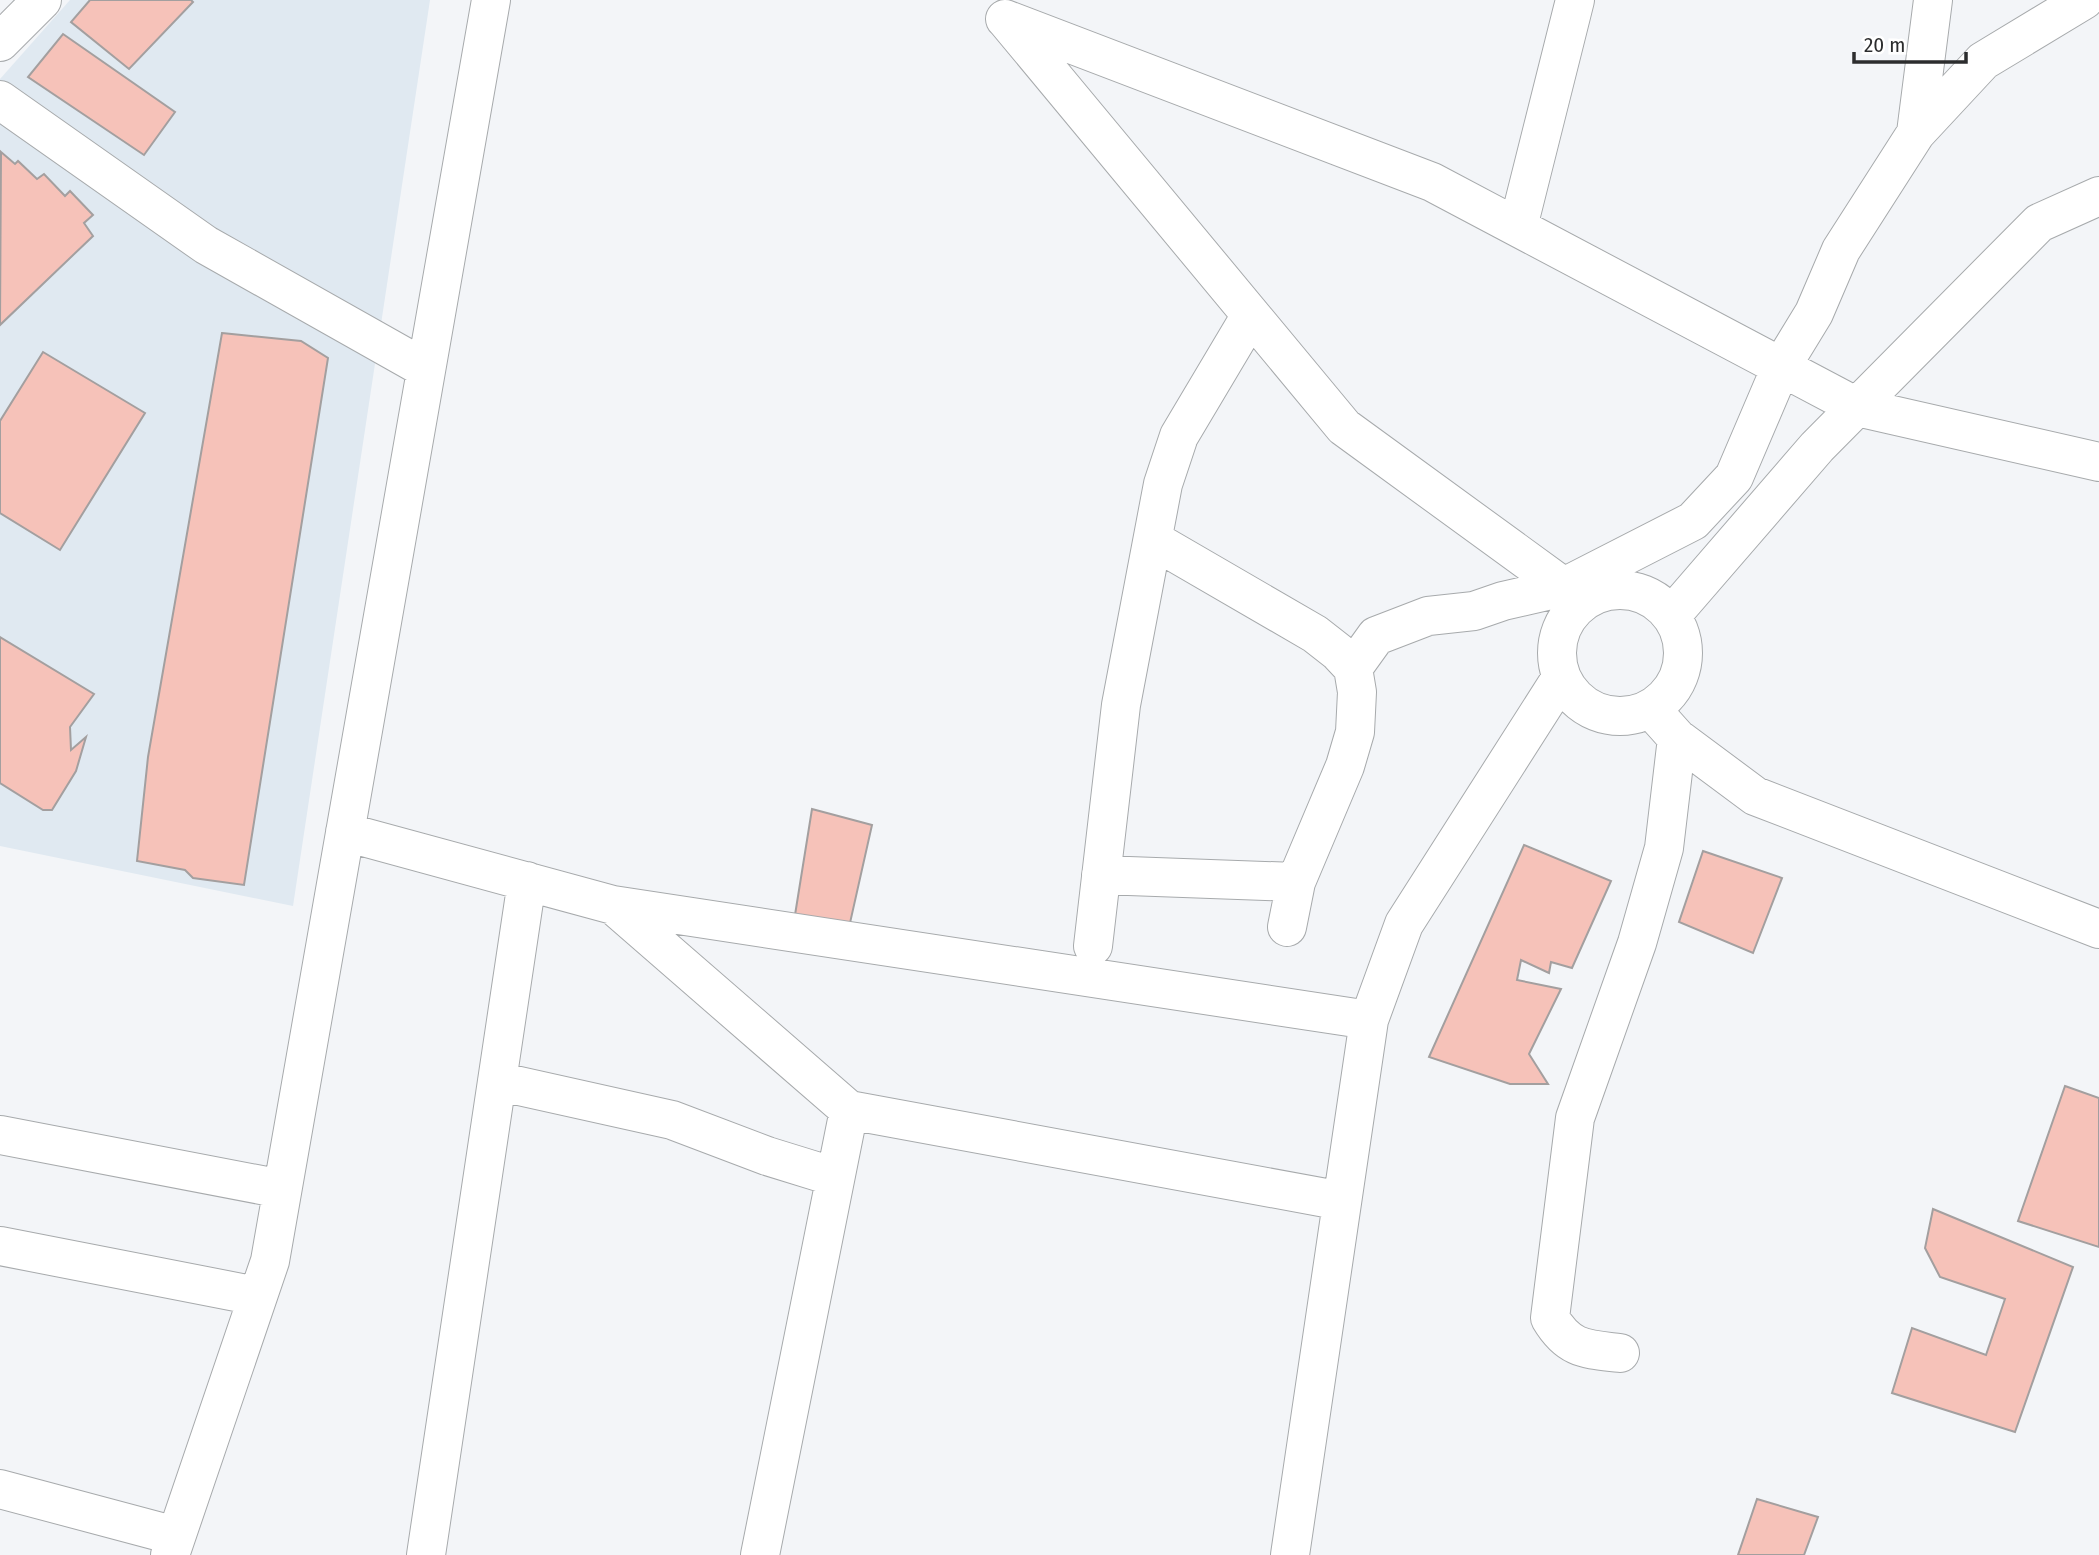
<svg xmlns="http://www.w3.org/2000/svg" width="2099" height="1555" font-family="'Fira Sans Condensed',sans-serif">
  <rect width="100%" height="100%" fill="#f3f5f8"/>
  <path fill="#e0e9f1" d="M70 0H430L293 906 0 846V79Z"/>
  <path fill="#f6c2b9" stroke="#a39f9f" stroke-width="2" d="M90 0H191L193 2 129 69 71 22Z
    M63 34 175 112 144 155 28 77Z
    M1 152 15 164 18 161 37 179 44 174 65 196 70 191 93 215 84 223 93 236 0 325Z
    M222 333 301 341 328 358 244 885 193 878 185 870 137 861 148 757Z
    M43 352 145 413 60 550 0 513V421Z
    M0 637 94 694 70 727 71 750 86 737 76 771 52 810H43L0 783Z
    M812 809 872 825 850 923 795 915Z
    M1524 845 1611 881 1572 968 1551 962 1549 973 1521 960 1517 980 1561 989 1529 1054 1548 1084H1510L1429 1057Z
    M1703 851 1782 878 1753 953 1679 922Z
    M2065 1086 2099 1098V1247L2018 1221Z
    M1933 1209 2073 1267 2015 1432 1892 1393 1912 1328 1986 1355 2005 1299 1940 1277 1925 1248Z
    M1757 1499 1818 1517 1804 1555H1738Z"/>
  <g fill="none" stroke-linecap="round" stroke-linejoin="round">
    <g stroke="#a7aaac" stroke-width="40">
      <path id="minor" d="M1005 19 1432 182 1857 407 2099 462
        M1007 21 1344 427 1576 596
        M0 100 206 245 426 369
        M1916 133 1933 0
        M1518 227 1575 0
        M1153 540 1315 634 1338 652 1353 668 1357 692 1355 732 1345 766 1296 882 1287 927
        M1557 653a63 63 0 1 1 126 0a63 63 0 1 1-126 0Z
        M1671 616 1817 447 2039 223 2099 196
        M1353 668 1376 636 1428 616 1474 611 1503 601 1564 587 1693 521 1734 477 1781 367 1814 313 1841 250 1916 133 1983 61 2084 0
        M1651 709 1677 738 1755 796 2099 929
        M345 832 613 905 1369 1020
        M1101 875 1296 882
        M613 905 849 1110 1342 1201
        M1093 946 1121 705 1163 484 1179 436 1251 315
        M497 1081 672 1120 767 1156 835 1177
        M0 1135 282 1189
        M0 1246 257 1296
        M1620 1353C1586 1349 1569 1350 1550 1318L1575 1118 1637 943 1664 848 1677 738
        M0 1489 176 1536
        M170 1555 270 1261 491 0
        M426 1555 527 881
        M760 1555 849 1110
        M1290 1555 1369 1020 1404 924 1561 678"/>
    </g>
    <g stroke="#a7aaac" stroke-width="40">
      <path id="tertiary" d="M0 42 42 0"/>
    </g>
    <use href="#minor" stroke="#fff" stroke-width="38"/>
    <use href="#tertiary" stroke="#fff" stroke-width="38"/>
  </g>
  <path d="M1854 52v10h112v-10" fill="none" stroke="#2c2d2e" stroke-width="3.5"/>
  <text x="1864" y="52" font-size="21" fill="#2c2d2e" stroke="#ffffff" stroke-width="5" paint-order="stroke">20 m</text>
</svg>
